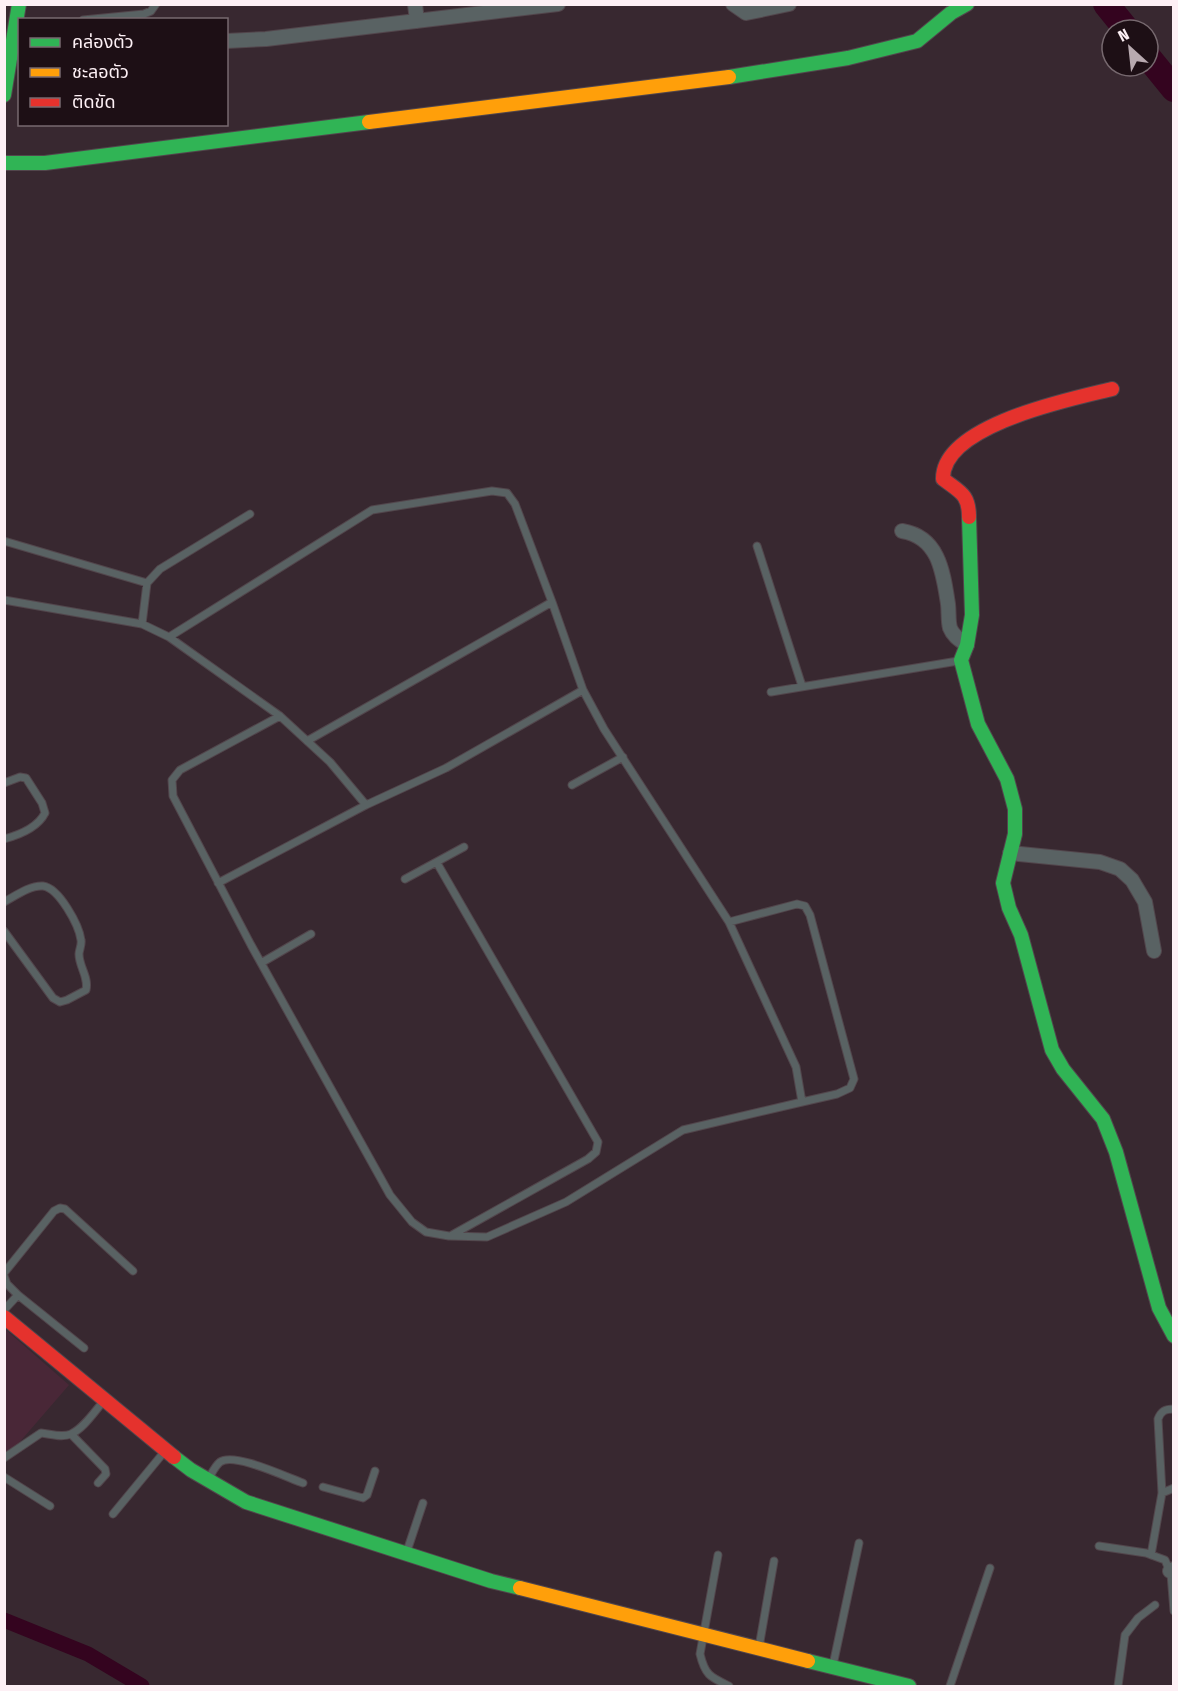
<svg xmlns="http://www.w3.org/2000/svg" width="1178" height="1691" font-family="'Fira Sans Condensed','Noto Sans Thai',sans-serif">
  <rect width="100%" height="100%" fill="#382830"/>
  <path fill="#492737" d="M5 1329 69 1385 5 1459Z"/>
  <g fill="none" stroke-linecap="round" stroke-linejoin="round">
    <path stroke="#34041f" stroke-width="15" d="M4 1620 88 1654 142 1686"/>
    <path stroke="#34041f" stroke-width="26" d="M1106 4 1127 30
      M1148 57 1174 89"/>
    <g stroke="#52464c" stroke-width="9">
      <path id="lane" d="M83 20 144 14 151 11 156 4
        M4 541 147 583
        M757 546 802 686
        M4 600 142 624 169 637 280 716 330 762 366 805
        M142 624 147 583 160 569 250 514
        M169 637 372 510 492 491 507 493 515 504 552 602 307 741
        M771 692 958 661
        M280 716 180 770 172 780 173 796 251 945 390 1195 412 1222 426 1232 449 1236 487 1237 566 1202 683 1130 802 1102 796 1067 729 922 604 729 583 690 552 602
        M4 783 20 777 26 778 42 803 45 813C38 827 19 835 4 839
        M572 785 623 757
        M437 863 598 1142 596 1152 588 1159 452 1235
        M405 879 464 847
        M218 883 366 805 446 768 583 690
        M4 902C15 896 30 885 43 886 59 888 79 925 81 940 82 945 79 950 79 954 79 967 89 977 86 990L67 1000 60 1002 53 998 4 931
        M729 922 797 904 805 906 810 915 854 1079 850 1088 837 1094 802 1102
        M261 963 311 934
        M4 1273 54 1211 60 1208 65 1209 133 1271
        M4 1276 7 1284 18 1295 4 1310
        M18 1295 84 1348
        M71 1434 105 1469 106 1474 98 1483
        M4 1458 41 1433C51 1434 62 1438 71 1434 84 1428 94 1412 103 1402
        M4 1477 50 1506
        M209 1478C212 1473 215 1466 220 1462 234 1452 286 1477 303 1483
        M323 1487 363 1498 367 1495 375 1471
        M1162 1493 1174 1488
        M113 1514 165 1451
        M1099 1546 1146 1553 1165 1560 1171 1574 1174 1611
        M407 1551 423 1503
        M718 1555 700 1654C705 1675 710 1677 729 1686
        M1151 1555 1162 1493 1158 1419C1161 1411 1165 1409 1174 1409
        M759 1647 774 1561
        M833 1665 859 1543
        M950 1686 990 1568
        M1118 1686 1125 1635 1138 1618 1155 1605"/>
    </g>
    <g stroke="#52464c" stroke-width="16">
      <path id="street" d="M415 4 417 21
        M733 4 746 13 789 4
        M226 41 266 39 558 4
        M902 531C939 537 943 572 948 604 949 612 948 621 950 628 953 636 960 640 967 645
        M1010 853 1100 862 1120 869 1132 880 1145 902 1154 951
        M1170 1571 1174 1569"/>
    </g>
    <g stroke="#52464c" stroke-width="16">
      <path id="fast" d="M729 77 848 58 917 41 951 13 967 4
        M4 95 19 4
        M4 163H45L369 122
        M969 517 972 615 967 645 961 660 978 724 1007 779 1015 809V834L1003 883 1009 908 1021 935 1052 1050 1063 1069 1103 1119 1116 1152 1159 1308 1174 1336
        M174 1457 191 1470 246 1502 491 1581 520 1588
        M808 1661 909 1686"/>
    </g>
    <g stroke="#52464c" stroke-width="16">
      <path id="slow" d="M369 122 729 77
        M520 1588 808 1661"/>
    </g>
    <g stroke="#52464c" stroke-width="16">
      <path id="jam" d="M969 517C969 494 960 492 943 479 942 425 1071 399 1112 389
        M4 1317 174 1457"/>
    </g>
    <use href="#lane" stroke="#596263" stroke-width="7"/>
    <use href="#street" stroke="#596263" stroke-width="14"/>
    <use href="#fast" stroke="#30b455" stroke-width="14"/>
    <use href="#slow" stroke="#ff9f0a" stroke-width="14"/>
    <use href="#jam" stroke="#e5322d" stroke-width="14"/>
  </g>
  <rect width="1178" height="1691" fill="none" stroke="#fdf0f5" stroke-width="12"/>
  <rect x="18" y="18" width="210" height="108" fill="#1d0f15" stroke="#77696f" stroke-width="1.5"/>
  <rect x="30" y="38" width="30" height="9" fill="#30b455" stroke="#77696f" stroke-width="1.5"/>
  <text x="72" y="48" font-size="18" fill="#fdf0f5">คล่องตัว</text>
  <rect x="30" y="68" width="30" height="9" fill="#ff9f0a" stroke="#77696f" stroke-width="1.5"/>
  <text x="72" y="78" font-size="18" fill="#fdf0f5">ชะลอตัว</text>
  <rect x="30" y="98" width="30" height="9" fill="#e5322d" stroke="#77696f" stroke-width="1.5"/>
  <text x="72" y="108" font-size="18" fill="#fdf0f5">ติดขัด</text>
  <g transform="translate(1130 48) rotate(333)"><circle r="28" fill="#1d0f15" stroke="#77696f" stroke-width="1.5"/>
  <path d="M0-4.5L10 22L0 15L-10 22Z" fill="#b8aab0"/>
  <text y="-9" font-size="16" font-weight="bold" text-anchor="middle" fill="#fdf0f5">N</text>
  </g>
</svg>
